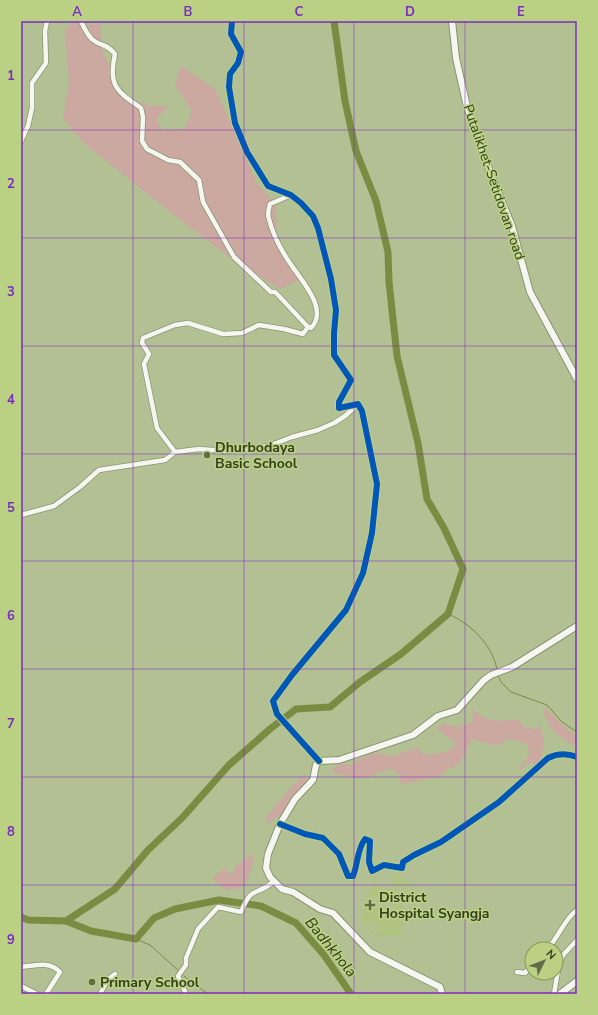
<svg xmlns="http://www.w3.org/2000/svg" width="598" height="1015" font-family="'Nunito Sans',sans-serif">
  <rect width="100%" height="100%" fill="#b3c094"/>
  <path fill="#b0c380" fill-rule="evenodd" d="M393 874 410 883 401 906 405 911 402 915 403 932 396 936H374L361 919 367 896 375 885 378 884V888L386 890 394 888ZM399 883 405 885 399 902 394 900ZM375 896 395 905 391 919 383 916 385 909 370 904 372 897ZM372 920 380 930 375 935 367 924Z"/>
  <path fill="#cba8a0" d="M74 21H79L86 26 100 23 102 50 119 86 129 98 151 106H169L156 119 162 130 184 129 192 111 175 85 181 66 214 88 228 116 257 183 276 204 277 236 301 279 280 289 228 256 178 218 86 145 63 119 69 82 65 30Z
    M544 708C556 715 564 730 577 736V747C560 737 545 729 544 708Z
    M472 709C488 723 497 722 517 719L525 727 535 730 539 724 544 741 540 768 532 762 516 771 530 754 526 743 508 739 497 746 472 739 459 765 446 770 439 777 401 784 399 776 393 769 377 772C365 785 345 774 330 772L340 764 352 765 360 759 374 753 392 756 417 748 425 755 447 752 456 744 436 728 445 724 460 727 473 721Z
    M305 774 307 783 283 817H276L269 824 265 819 292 786Z
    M254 853C253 868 250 878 239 889L226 890 212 879 224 868 232 875 236 866Z"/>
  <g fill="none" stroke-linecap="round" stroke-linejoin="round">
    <path stroke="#798c41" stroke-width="1" d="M448 614C470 623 493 645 497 670
      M498 675 501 682 511 692 547 705 562 722 577 732
      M136 939 150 945 179 971
      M184 976 208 994"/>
    <path stroke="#798c41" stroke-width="7" d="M21 917 28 920 66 921 115 889 148 850 182 818 229 765 270 729 296 709 330 707 360 682 401 654 448 614 463 569 444 528 427 499 418 443 397 356 389 282 388 252 376 201 356 151 345 101 334 21
      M66 921 91 931 136 939 154 918 175 909 219 900 261 906 296 923 324 955 351 994"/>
    <g stroke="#8a9472" stroke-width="6">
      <path id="minor" d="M81 21C84 28 89 39 96 42 104 46 109 46 115 54 108 85 116 91 141 108L143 117 142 141 147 149 168 160 180 162 199 180 203 202 234 257 271 292H275L279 296 307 326 311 328C329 310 302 281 292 266 282 252 273 235 269 219 267 214 269 208 270 204L291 195
        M232 21 231 34 241 52 238 63 230 74 229 87 235 123 247 152 268 186 291 195 301 203 313 216 318 228 331 279 336 310 334 333V355L351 380 339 402V408L358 404 362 411 377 484 372 533 363 573 346 610 292 675 273 701 277 714 319 761
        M21 141 28 126 32 108V83L46 63 45 31 47 21
        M175 452 157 428 144 364 149 354 142 343 143 338 175 325 188 323 223 334 242 333 259 325 284 329 303 334 308 327
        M21 515 54 506 80 487 99 470 165 460 175 452 199 449 225 451 269 446 292 437 318 430 334 423 345 416 358 404
        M280 824 305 834 323 838 339 854 348 876H353C358 864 357 849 365 839L370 841 369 862 372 871 384 865 402 868 403 862 414 855 441 842 499 802 548 758C558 753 567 753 577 757
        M547 949C559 938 563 920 577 910
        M21 967C35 965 50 961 60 972L46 994
        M517 972 525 973 532 965
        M21 986 37 994
        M100 994 108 979 115 974
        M186 994 178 976 186 965V958L198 929 218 907 241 912C252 884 257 897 274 881
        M554 994 559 964 563 955 577 940"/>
    </g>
    <g stroke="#8a9472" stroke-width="8">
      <path id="secondary" d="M452 21 456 58 467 107 491 175 512 226 530 292 577 379
        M442 994 440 987 370 952 333 913 320 909 293 892 282 889 270 877 266 868 268 854 280 824 295 799 313 780 316 765 319 761 339 760 413 735 438 716 457 710 484 680 491 675 512 667 577 626
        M560 994 577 981"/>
    </g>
    <use href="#minor" stroke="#f4f6ef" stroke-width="4.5"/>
    <use href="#secondary" stroke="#f4f6ef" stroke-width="6"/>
    <g stroke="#bad183" stroke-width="8">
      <path id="cycleway" d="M232 21 231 34 241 52 238 63 230 74 229 87 235 123 247 152 268 186 291 195 301 203 313 216 318 228 331 279 336 310 334 333V355L351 380 339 402V408L358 404 362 411 377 484 372 533 363 573 346 610 292 675 273 701 277 714 319 761
        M280 824 305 834 323 838 339 854 348 876H353C358 864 357 849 365 839L370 841 369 862 372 871 384 865 402 868 403 862 414 855 441 842 499 802 548 758C558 753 567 753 577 757"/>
    </g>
    <use href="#cycleway" stroke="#0057b8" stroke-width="6"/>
  </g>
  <path fill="none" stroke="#7b2cbf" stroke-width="1" stroke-opacity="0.55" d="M133 21V994M244 21V994M354 21V994M465 21V994M21 130H577M21 238H577M21 346H577M21 454H577M21 561H577M21 669H577M21 777H577M21 885H577"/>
  <g fill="#626c48" stroke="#bad183" stroke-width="1.5">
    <circle cx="207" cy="455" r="4"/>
    <path d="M368 899h4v4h4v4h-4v4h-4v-4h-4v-4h4z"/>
    <circle cx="92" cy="982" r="4"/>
  </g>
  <g text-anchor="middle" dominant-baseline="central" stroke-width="3" stroke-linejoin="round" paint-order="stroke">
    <g font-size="14" fill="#363f1f" stroke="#bad183">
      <text transform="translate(494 182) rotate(71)">Putalikhet-Setidovan road</text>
    </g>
    <g font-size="14" font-weight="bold" fill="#363f1f" stroke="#bad183" text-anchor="start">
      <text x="215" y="447">Dhurbodaya<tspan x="215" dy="16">Basic School</tspan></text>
      <text x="379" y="897">District<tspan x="379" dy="16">Hospital Syangja</tspan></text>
      <text x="100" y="982">Primary School</text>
    </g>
    <g font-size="15" font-style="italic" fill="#323b17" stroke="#bad183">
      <text transform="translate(331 947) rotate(51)">Badhkhola</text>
    </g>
  </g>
  <rect width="598" height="1015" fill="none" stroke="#bad183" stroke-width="44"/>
  <g transform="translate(544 961) rotate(47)"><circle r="19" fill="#bad183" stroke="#85975b"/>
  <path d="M0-3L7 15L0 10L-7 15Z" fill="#626c48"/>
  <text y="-6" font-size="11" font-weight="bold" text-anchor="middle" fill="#363f1f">N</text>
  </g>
  <rect x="22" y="22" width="554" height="971" fill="none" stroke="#7b2cbf" stroke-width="1.5"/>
  <g font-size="13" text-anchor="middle" font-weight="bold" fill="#7b2cbf">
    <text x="77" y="16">A</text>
    <text x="188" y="16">B</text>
    <text x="299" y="16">C</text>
    <text x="410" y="16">D</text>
    <text x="521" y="16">E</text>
    <text x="11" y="80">1</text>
    <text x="11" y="188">2</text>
    <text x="11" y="296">3</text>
    <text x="11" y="404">4</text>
    <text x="11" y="512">5</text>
    <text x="11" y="620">6</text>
    <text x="11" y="728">7</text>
    <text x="11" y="836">8</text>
    <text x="11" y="944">9</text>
  </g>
</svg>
